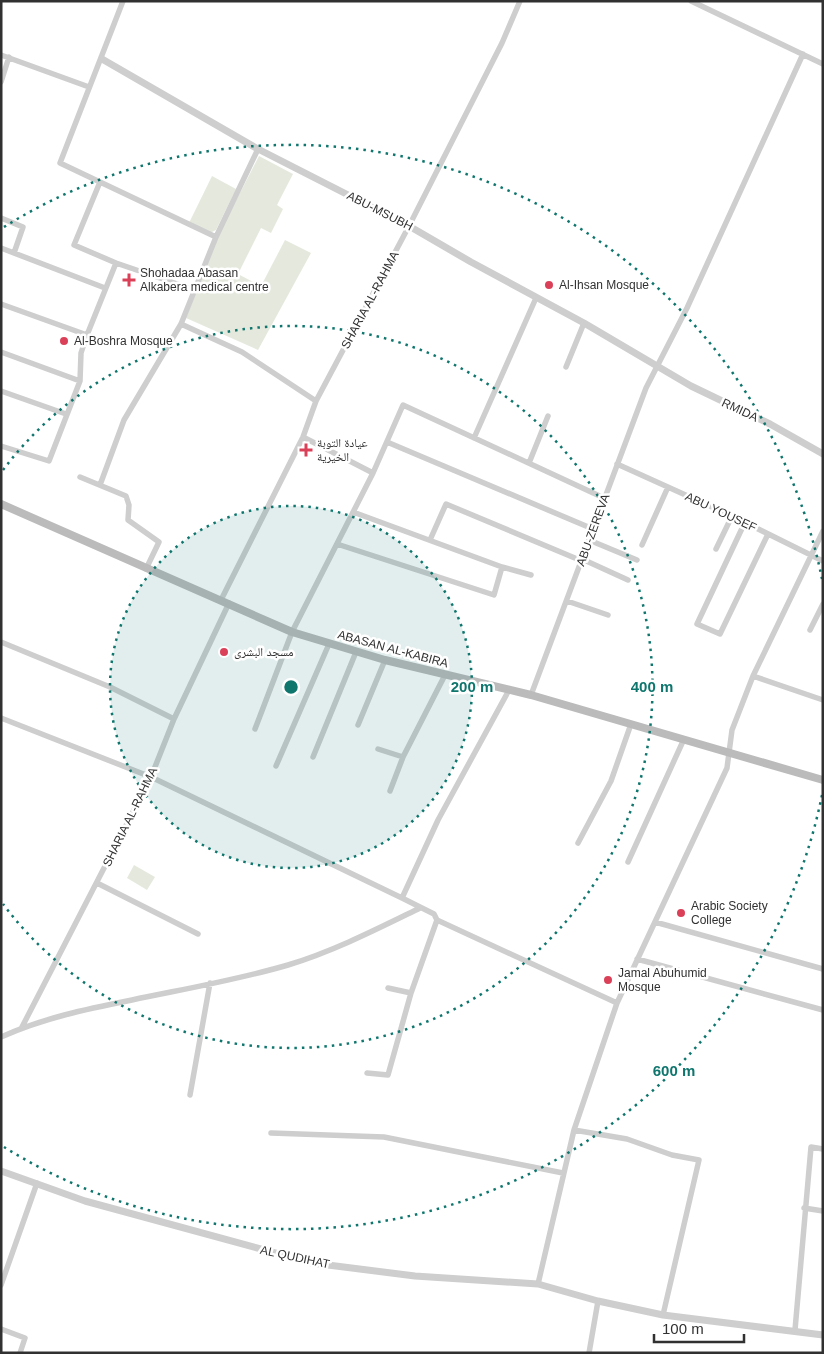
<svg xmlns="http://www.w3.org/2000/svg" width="824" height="1354" font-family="Helvetica,'Noto Naskh Arabic',sans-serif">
  <rect width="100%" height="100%" fill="#fff"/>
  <path fill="#e5e9dd" d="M259 156 293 174 277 205 283 209 271 233 261 228 238 274 261 286 285 240 311 253 258 350 186 318 220 232Z
    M212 176 236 189 216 230 210 233 189 223Z
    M134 865 155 877 147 890 127 878Z"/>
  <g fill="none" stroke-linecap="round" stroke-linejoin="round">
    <path stroke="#cecece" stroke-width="5.5" d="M691 1 823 64
      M1 55 89 87
      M1 82 9 57
      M100 182 216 237
      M1 218 23 227 14 253
      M1 248 105 288
      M116 263 195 290
      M1 304 87 335
      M181 324 242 352 316 401
      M1 352 80 381
      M566 367 584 323
      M1 391 66 414
      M303 437 373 473
      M474 438 536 298
      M387 442 593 529
      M1 446 49 461 80 381 81 353 87 335 116 263 74 245 100 182 60 163 123 1
      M529 463 548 416
      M617 464 732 516 823 561
      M80 477 126 496 129 505 128 520 159 542 146 569
      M100 485 124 420 181 324 216 237 258 149
      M353 512 502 567 531 575
      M745 522 697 624 720 634 768 534
      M430 540 446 504 582 561
      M589 540 637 560
      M337 544 494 595 502 567
      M642 545 668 487
      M716 549 732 516
      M582 559 628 580
      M221 600 303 437 316 401 409 226 502 43 520 1
      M567 601 608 615
      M810 630 823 604
      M1 642 110 687 174 719
      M753 676 823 700
      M531 695 646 388 687 308 803 54
      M1 718 151 777 402 898 434 914 437 920 617 1003
      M358 725 385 660
      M255 729 292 632 373 473 403 405 604 498
      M378 749 403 757
      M313 757 356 652
      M276 766 329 644
      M390 791 403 757 445 675
      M578 843 611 781 631 724
      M628 862 684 739
      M97 883 198 934
      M402 898 438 820 509 690
      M655 922 823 969
      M637 959 823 1010
      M388 988 411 993
      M22 1027 151 777 174 719 229 603
      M1 1037C43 1018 87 1009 132 1000 184 989 237 980 288 965 334 951 377 929 420 908
      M367 1073 388 1075 411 993 437 920
      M190 1095 210 983
      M574 1130 627 1139 672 1155 699 1160 663 1315
      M271 1133 384 1137 563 1173
      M804 1208 823 1211
      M538 1284 574 1130 617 1003 727 768 732 730 753 676 823 531
      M1 1285 37 1183
      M1 1329 25 1338 20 1353
      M795 1330 811 1147 823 1149
      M589 1353 598 1301"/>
    <path stroke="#cecece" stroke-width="7" d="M102 59 258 149 409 226 471 262 584 323 691 386 770 424 823 454
      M1 1171 85 1201 312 1263 415 1276 538 1284 598 1301 663 1315 823 1335"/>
    <path stroke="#bbb" stroke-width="8" d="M1 504 292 632 385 660 531 695 823 780"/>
  </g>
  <circle cx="291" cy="687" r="181" fill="#0f766e" fill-opacity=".12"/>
  <g fill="none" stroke="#0f766e" stroke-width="2.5" stroke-dasharray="2.5 5">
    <circle cx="291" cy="687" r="181"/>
    <path d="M3 470A361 361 0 1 1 3 904"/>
    <path d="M822 795A542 542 0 0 1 4 1147M4 227A542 542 0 0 1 822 579"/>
  </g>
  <g fill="#da4058" stroke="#fff" stroke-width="2">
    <path d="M126.5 272.5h5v5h5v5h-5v5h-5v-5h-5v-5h5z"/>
    <circle cx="549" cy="285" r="5"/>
    <circle cx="64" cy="341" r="5"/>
    <path d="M303.5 442.5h5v5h5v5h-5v5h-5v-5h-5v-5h5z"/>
    <circle cx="224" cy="652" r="5"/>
    <circle cx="681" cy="913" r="5"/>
    <circle cx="608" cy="980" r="5"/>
  </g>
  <g text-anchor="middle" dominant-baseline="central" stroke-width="5" stroke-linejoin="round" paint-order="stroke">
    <g font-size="12" fill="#313131" stroke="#fff">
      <text transform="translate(380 211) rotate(27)">ABU-MSUBH</text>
      <text transform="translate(370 300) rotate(-62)">SHARIA AL-RAHMA</text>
      <text transform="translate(740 410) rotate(25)">RMIDA</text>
      <text transform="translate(721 512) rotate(25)">ABU YOUSEF</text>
      <text transform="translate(593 530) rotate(-70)">ABU-ZEREVA</text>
      <text transform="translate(393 649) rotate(15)">ABASAN AL-KABIRA</text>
      <text transform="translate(130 817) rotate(-64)">SHARIA AL-RAHMA</text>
      <text transform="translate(295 1257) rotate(12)">AL QUDIHAT</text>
    </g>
    <g font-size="12" fill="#313131" stroke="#fff" text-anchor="start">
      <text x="140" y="273">Shohadaa Abasan<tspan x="140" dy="14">Alkabera medical centre</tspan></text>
      <text x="559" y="285">Al-Ihsan Mosque</text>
      <text x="74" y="341">Al-Boshra Mosque</text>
      <text x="317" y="443">عيادة التوبة<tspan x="317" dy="14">الخيرية</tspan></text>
      <text x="234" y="652">مسجد البشرى</text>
      <text x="691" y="906">Arabic Society<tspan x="691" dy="14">College</tspan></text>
      <text x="618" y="973">Jamal Abuhumid<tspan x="618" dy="14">Mosque</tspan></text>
    </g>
  </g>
  <circle cx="291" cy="687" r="8" fill="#0f766e" stroke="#fff" stroke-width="2.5"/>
  <g font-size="15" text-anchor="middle" font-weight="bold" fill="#0f766e" stroke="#fff" stroke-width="5" stroke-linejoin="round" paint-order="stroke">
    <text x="472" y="692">200 m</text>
    <text x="652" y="692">400 m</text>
    <text x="674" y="1076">600 m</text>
  </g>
  <rect width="824" height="1354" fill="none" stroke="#313131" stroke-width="5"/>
  <path d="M654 1334v8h90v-8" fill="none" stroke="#313131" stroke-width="2.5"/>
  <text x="662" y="1334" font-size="15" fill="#313131" stroke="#ffffff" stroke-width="4" paint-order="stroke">100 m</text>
</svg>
